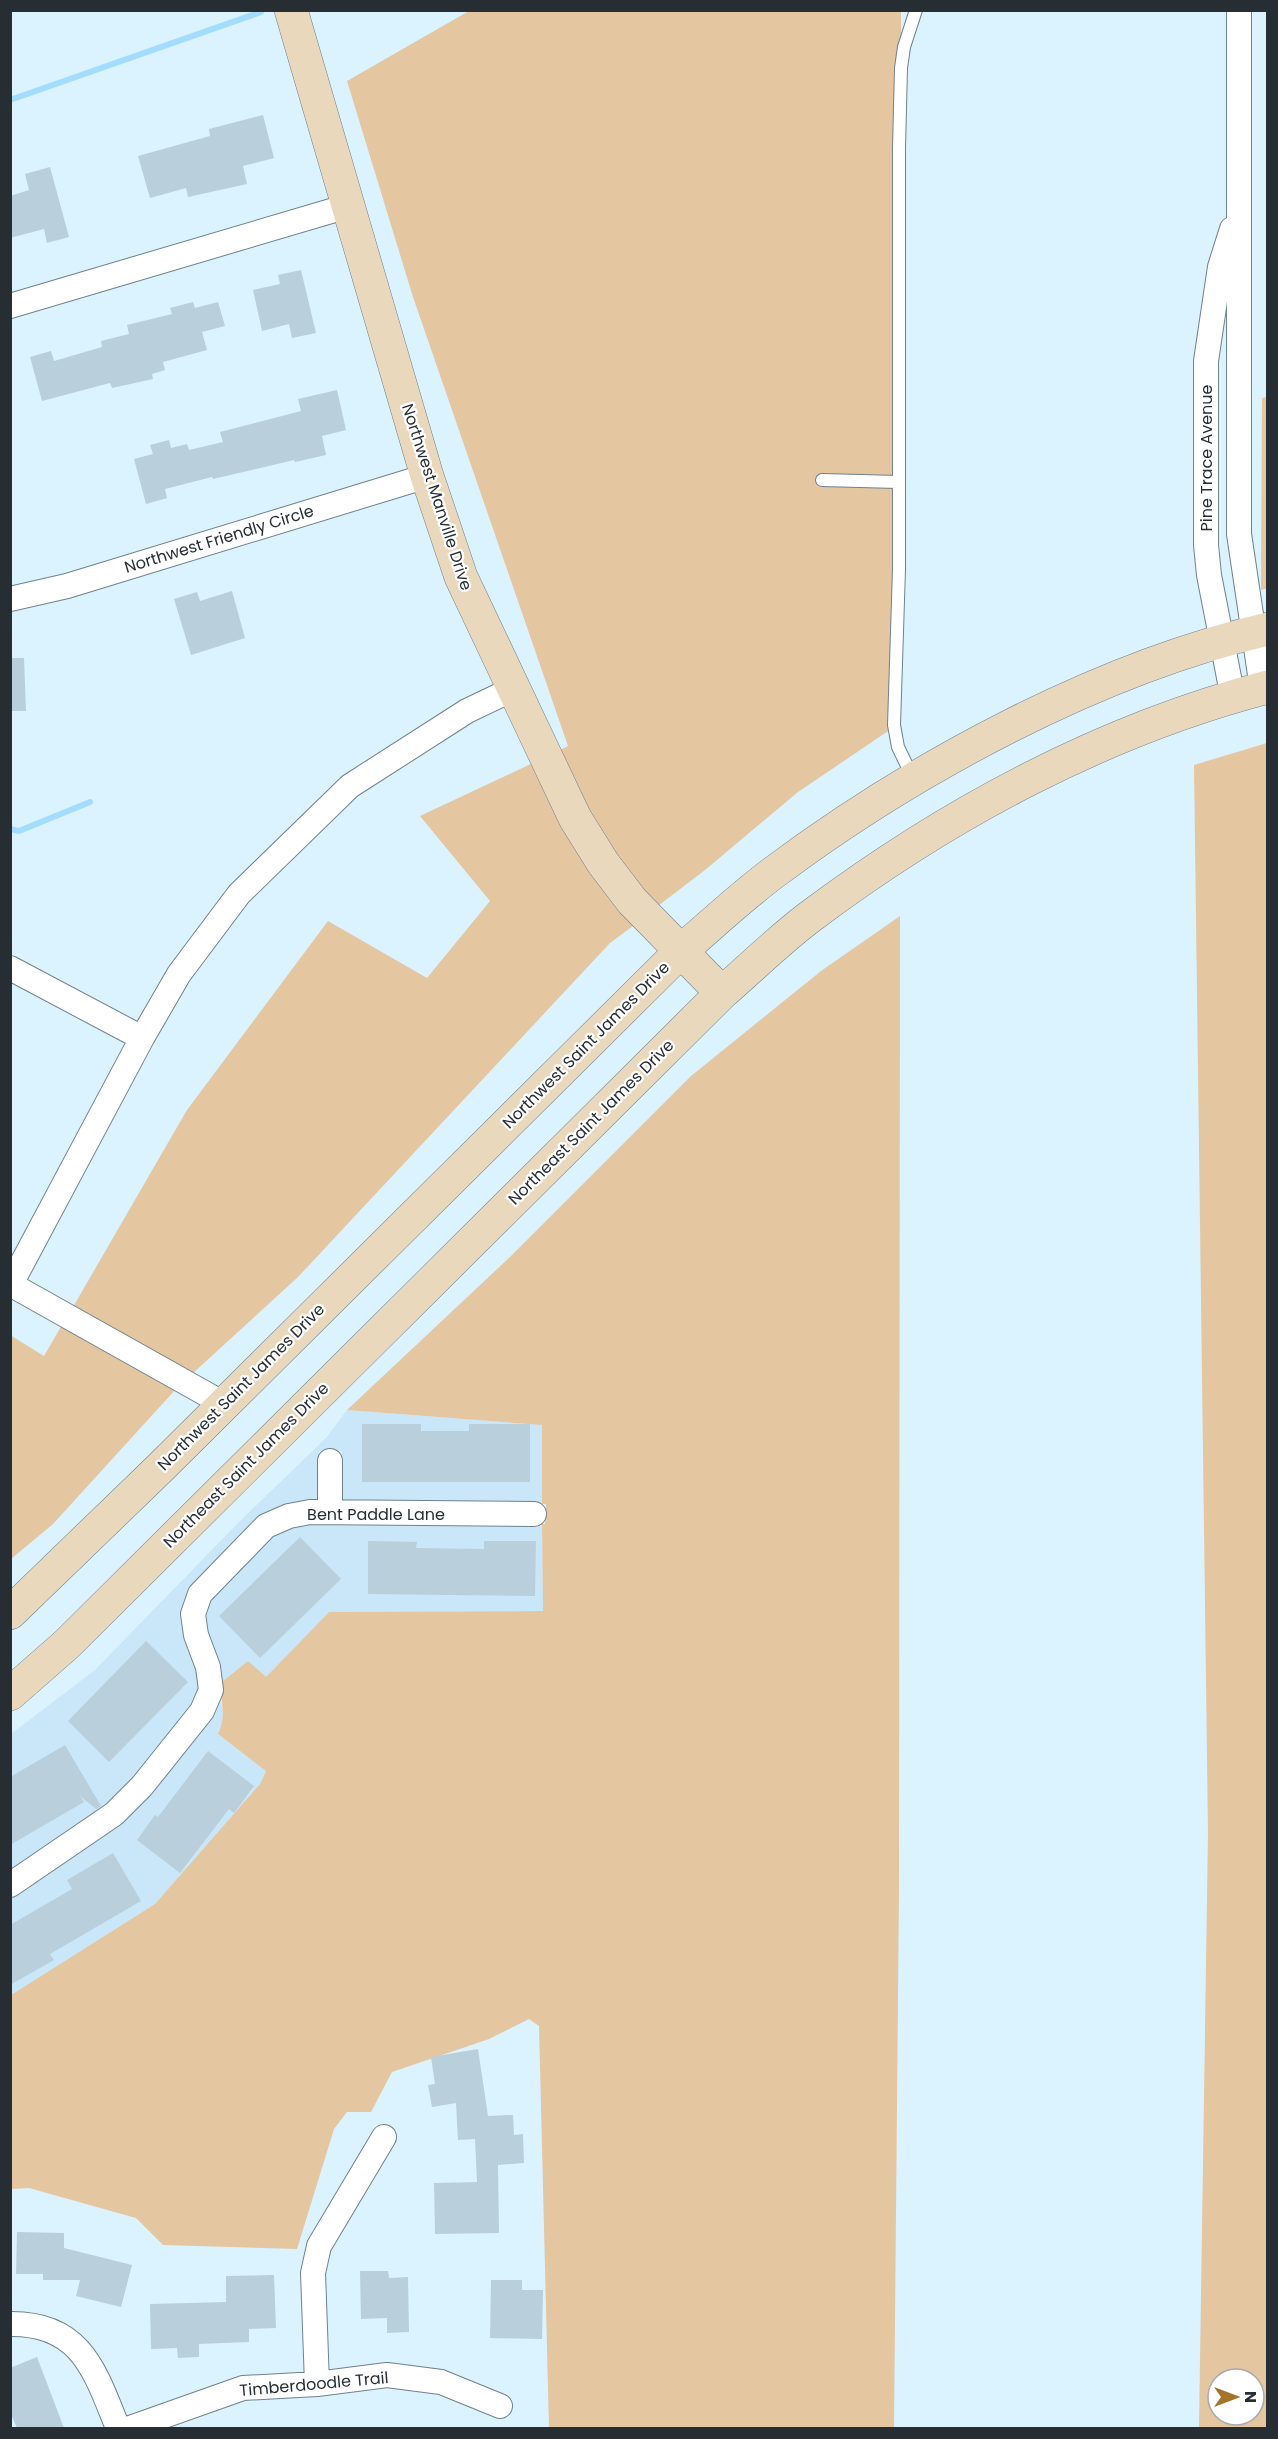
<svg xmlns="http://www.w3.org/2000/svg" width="1278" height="2439" font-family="Poppins,sans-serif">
  <rect width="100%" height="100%" fill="#dbf2ff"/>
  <path fill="#c9e7f8" d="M347 1410 542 1425V1504L342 1502V1451H319V1502L191 1587 199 1689 192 1706 133 1779 106 1806 11 1872V1734L95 1670 239 1522 326 1438Z
    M311 1523 542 1524 543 1611 329 1612 266 1677 222 1682 207 1633 205 1615 210 1599 274 1534 293 1526Z
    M220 1699 225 1718 218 1734 266 1770 260 1784 155 1904 11 1995V1898L121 1822Z"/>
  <path fill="#e4c6a1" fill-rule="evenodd" d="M469 11H901L900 723 798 792 705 870 654 909 612 858 556 752 568 746 413 297 347 81Z
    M1267 397 1268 588 1261 590 1262 398Z
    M1267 743 1268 2428H1199L1208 1833 1194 765ZM1218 2379H1254V2415H1218Z
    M535 762 637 923 610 943 298 1277 192 1374 73 1307 187 1110 328 921 427 978 490 901 420 816Z
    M900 916 899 1890 894 2428H549L539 2026 529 2019 489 2039 392 2072 371 2112H347L334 2129 297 2249 163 2245 136 2218 29 2188 11 2189V1995L155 1904 260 1784 266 1771 218 1734C228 1711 219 1706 222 1682L248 1661 266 1677 329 1612 543 1611 542 1524H545L546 1504H542V1425L347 1410 511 1256 691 1076 821 971Z
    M62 1325 176 1389 53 1524 11 1559 10 1335 44 1356Z"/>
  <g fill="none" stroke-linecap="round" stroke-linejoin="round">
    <path stroke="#a3ddfe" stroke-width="6" d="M10 100 261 12
      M10 829 19 831 90 802"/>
  </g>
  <path fill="#b9cfdc" d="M263 115 274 158 243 166 247 184 188 197 186 188 150 198 138 156 210 136 209 129Z
    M50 167 69 237 47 243 44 229 10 238V196L29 190 25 174Z
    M301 270 316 333 292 338 289 324 262 331 253 290 280 284 278 275Z
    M193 302 195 308 218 302 225 326 202 332 207 350 163 362 165 370 152 374 153 379 112 388 110 383 42 401 30 357 51 351 54 361 102 347 101 341 129 334 127 325 172 314 170 308Z
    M337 390 346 430 322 436 326 455 295 462 294 460 213 479 212 477 165 489 167 498 146 504 134 459 153 454 150 445 169 440 171 448 187 444 189 450 223 442 220 432 301 411 298 399Z
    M232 591 245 638 191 655 174 599 197 592 200 601Z
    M10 658H24L26 711H10Z
    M362 1424H421V1431H469V1424H530V1482H362Z
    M300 1537 341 1579 260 1658 219 1616Z
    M368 1541 417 1542 416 1548 484 1549V1541H536L535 1596 368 1594Z
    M146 1641 188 1682 109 1762 68 1721Z
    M65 1745 101 1806 96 1809 80 1796 84 1802 10 1845V1777Z
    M208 1751 254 1786 234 1813 229 1809 180 1873 137 1840 155 1815 158 1817Z
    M113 1853 141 1901 50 1954 54 1960 10 1985V1925L72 1889 67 1880Z
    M478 2049 488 2116 513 2115 514 2135 523 2134 524 2163 498 2165 499 2233 435 2234 434 2183 477 2182 475 2139 458 2140 456 2103 432 2107 428 2085 435 2084 431 2057Z
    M17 2232 64 2233V2248L132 2265 121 2307 76 2296 80 2280H43V2274H16Z
    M360 2271H388L389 2278 408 2277 409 2332 387 2333V2318L361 2319Z
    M274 2275 276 2328 249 2329V2342L199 2344V2357L178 2358 177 2348 151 2349 150 2304 226 2302V2276Z
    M491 2280H522V2290H543L542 2339 490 2338Z
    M37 2357 64 2428H17L10 2412V2368Z"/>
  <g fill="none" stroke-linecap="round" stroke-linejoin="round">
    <g stroke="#6e828e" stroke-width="14">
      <path id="lane" d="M822 480 898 482
        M913 778 898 747 894 725 899 569V148L901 68 904 47 916 10"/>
    </g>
    <g stroke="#6e828e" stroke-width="26">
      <path id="street" d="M1239 10V534L1262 688
        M1232 229 1220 267 1206 361V545L1209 575 1233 698
        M10 306 348 206
        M10 599 67 586 427 476
        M10 968 142 1038
        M10 1284 224 1404
        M11 1284 142 1038 179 974 239 894 350 786 467 711 513 689
        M330 1461V1512
        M10 1885 114 1814 142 1786 202 1711 211 1690 208 1667 196 1635 193 1614 200 1594 266 1526 289 1516 310 1512 534 1514
        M10 2324C82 2323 95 2372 118 2428
        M317 2384 313 2273 319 2246 384 2137
        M130 2428 243 2388 317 2384 387 2375 441 2382 500 2406"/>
    </g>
    <g stroke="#6e828e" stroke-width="34">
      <path id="secondary" d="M291 10 427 476 461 577 575 818 603 863 632 901 722 993
        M10 1613 160 1468 680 952C711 925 741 897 773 873 912 769 1098 668 1268 629
        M10 1694 67 1644 722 993C752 967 780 939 811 916 947 814 1103 730 1268 687"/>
    </g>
    <use href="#lane" stroke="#fff" stroke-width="12"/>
    <use href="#street" stroke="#fff" stroke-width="24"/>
    <use href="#secondary" stroke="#ead8bc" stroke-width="33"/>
  </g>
  <g text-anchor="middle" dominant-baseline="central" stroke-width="4.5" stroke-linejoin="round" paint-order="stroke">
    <g font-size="16" fill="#262e33" stroke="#fff">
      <text transform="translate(1206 458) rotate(-90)">Pine Trace Avenue</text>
      <text transform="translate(437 497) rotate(72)">Northwest Manville Drive</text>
      <text transform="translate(219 539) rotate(-17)">Northwest Friendly Circle</text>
      <text transform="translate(586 1045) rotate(-45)">Northwest Saint James Drive</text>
      <text transform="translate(591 1122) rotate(-45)">Northeast Saint James Drive</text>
      <text transform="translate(241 1387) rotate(-45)">Northwest Saint James Drive</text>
      <text transform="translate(246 1465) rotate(-45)">Northeast Saint James Drive</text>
      <text x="376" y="1514">Bent Paddle Lane</text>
      <text transform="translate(314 2384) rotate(-5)">Timberdoodle Trail</text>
    </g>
  </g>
  <rect width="1278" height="2439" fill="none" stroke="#262e33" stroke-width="24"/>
  <g transform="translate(1236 2397) rotate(90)"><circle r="28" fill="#ffffff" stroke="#a8abad" stroke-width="1.5"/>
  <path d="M0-4.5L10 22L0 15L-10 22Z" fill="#a6732b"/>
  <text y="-9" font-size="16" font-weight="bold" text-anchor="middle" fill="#262e33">N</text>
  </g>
</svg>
